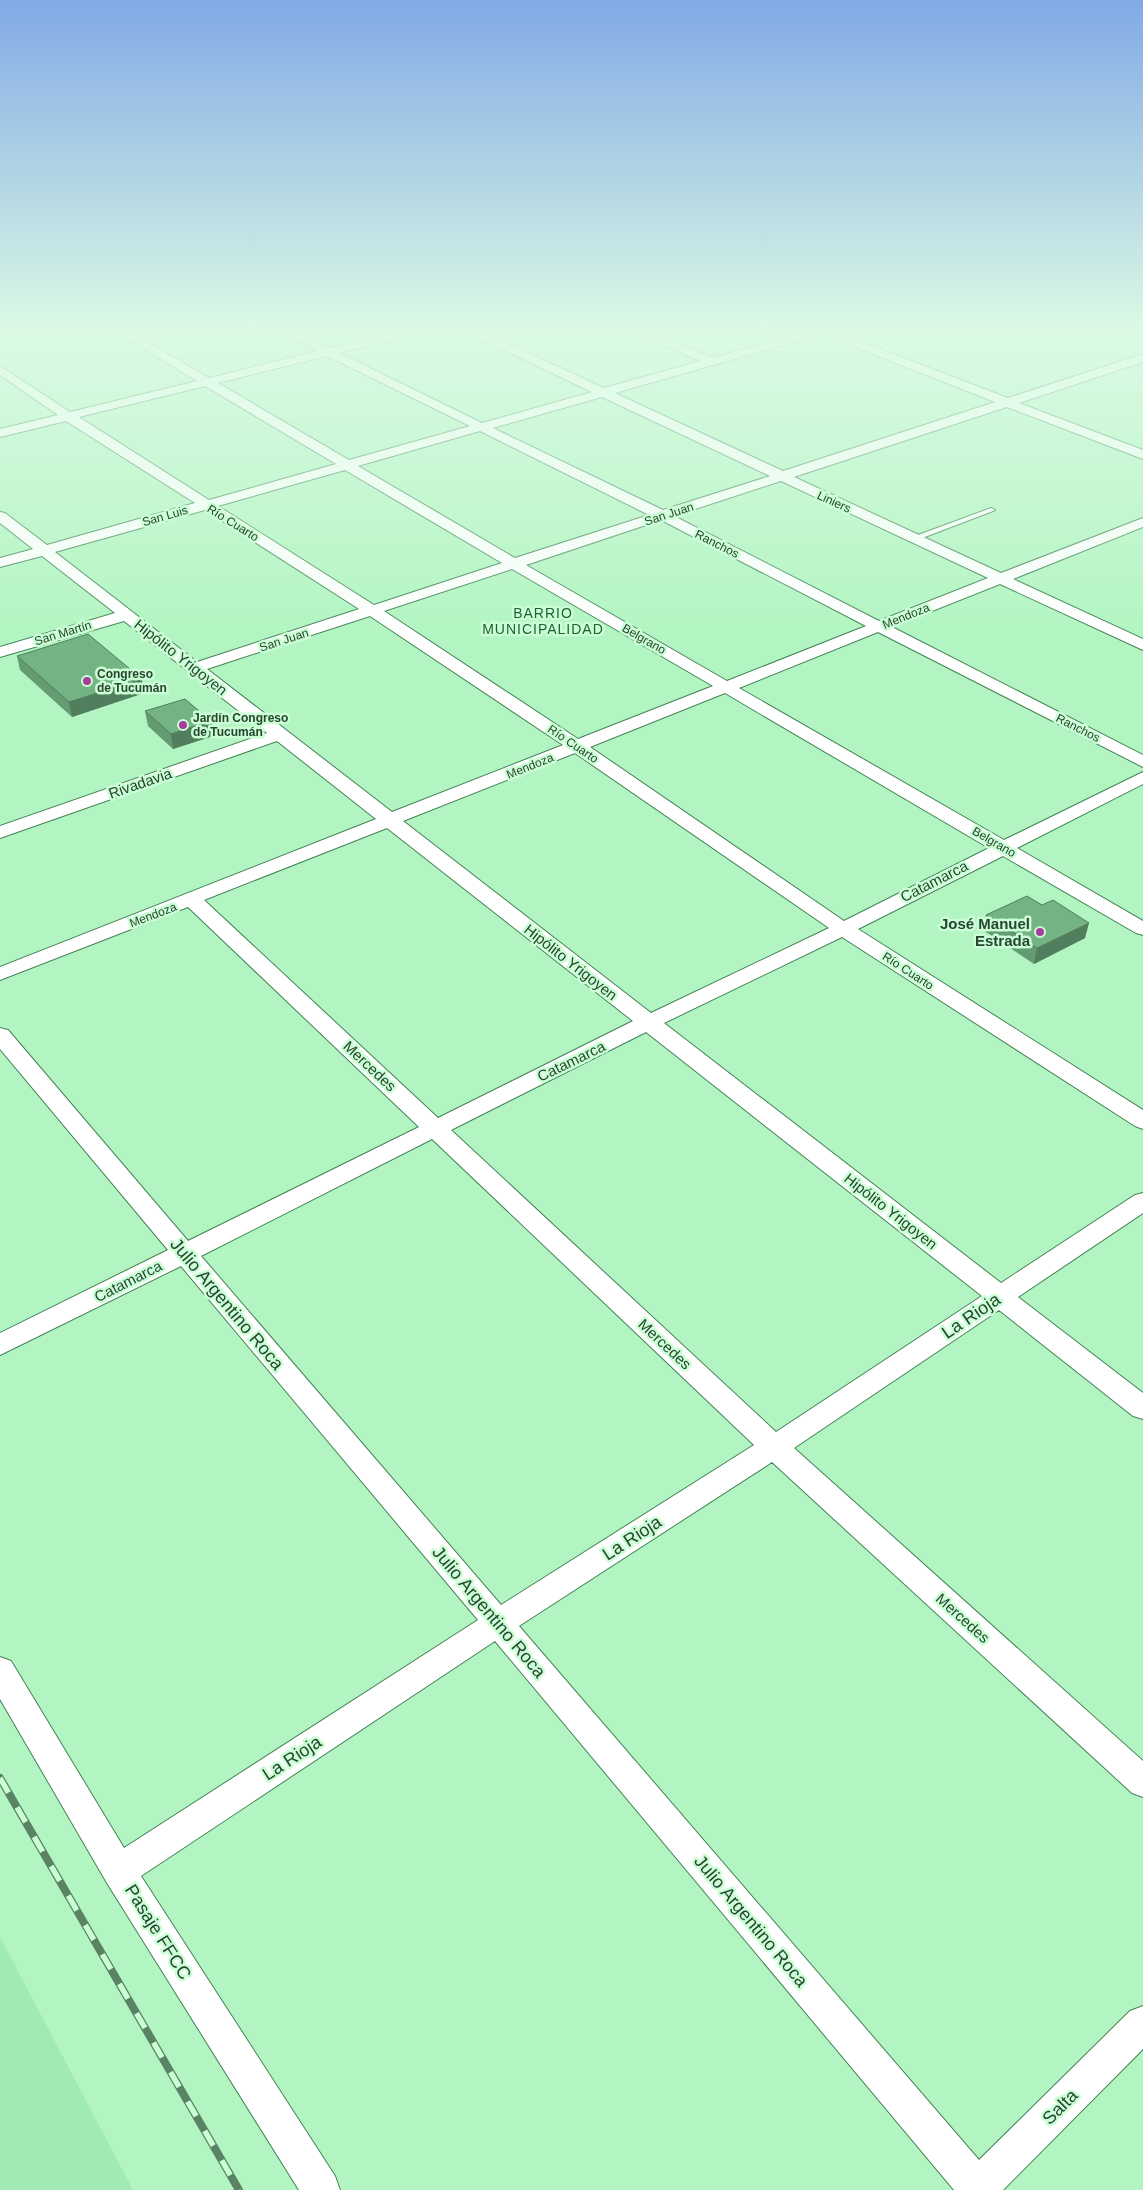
<svg xmlns="http://www.w3.org/2000/svg" width="1143" height="2190" font-family="Helvetica,sans-serif">
  <rect width="100%" height="100%" fill="#b2f5c2"/>
  <path fill="#a2eab3" d="M0 1937 133 2190H0Z"/>
  <g fill="none" stroke-linecap="round" stroke-linejoin="round">
    <g stroke="#448356" stroke-width="2">
      <path id="service" d="M991 508 995 510 993 511 917 540 910 538Z"/>
    </g>
    <g stroke="#448356" stroke-width="2">
      <path id="minor" d="M115 331H129L209 378 318 351 285 333 283 331H297L330 348 401 331H420L418 333 339 353 482 423 592 392 468 333 466 331H481L604 388 700 361 636 333 634 331H649L713 358 809 331H833L1008 398 1143 354V362L1019 403 1143 450V459L1007 407 794 477 1001 573 1143 518V527L1013 579 1143 639V650L1000 584 892 627 1143 755V767L878 632 739 688 1004 840 1143 772V784L1017 848 1143 921V935L1136 933 1003 856 858 929 1143 1110V1129L1135 1126 842 937 664 1023 1001 1283 1135 1195 1143 1193V1213L1018 1297 1143 1393V1419L1133 1416 999 1310 794 1448 1143 1761V1797L1132 1793 772 1462 519 1626 979 2160 1130 2011 1143 2006V2049L1003 2190H954L495 1641 141 1876 335 2176 340 2190H299L107 1883 0 1699V1657L11 1661 124 1848 478 1620 181 1266 0 1355V1333L168 1250 0 1049V1028L8 1030 188 1241 419 1127 188 907 0 980V967L376 819 277 741 0 838V826L267 733 124 621 0 657V647L115 613 42 556 0 567V558L33 549 0 523V512L5 513 47 545 195 503 66 421 0 437V429L58 415 0 375V366L70 412 197 381ZM822 334 995 402 783 471 615 393ZM327 356 470 426 349 460 218 383ZM205 386 336 464 209 500 79 417ZM602 397 770 476 663 510 493 428ZM480 431 649 515 515 558 358 466ZM345 470 502 563 374 605 218 506ZM781 481 988 578 879 621 674 516ZM205 510 359 609 197 662 55 552ZM661 520 866 626 727 681 526 565ZM512 569 713 686 578 739 384 611ZM370 616 563 745 392 812 207 669ZM725 693 989 848 844 921 590 747ZM575 753 829 928 651 1013 403 821ZM387 828 633 1021 438 1118 204 900ZM646 1032 982 1296 776 1432 451 1130ZM432 1139 754 1445 501 1605 201 1256Z"/>
    </g>
    <use href="#service" fill="#fff" fill-rule="evenodd"/>
    <use href="#minor" fill="#fff" fill-rule="evenodd"/>
    <g stroke="#5a8364" stroke-width="8">
      <path id="rail" d="M0 1778 239 2190"/>
    </g>
    <use href="#rail" stroke="#caffd5" stroke-width="5.5" stroke-dasharray="17" stroke-linecap="butt"/>
  </g>
  <path fill="#649b72" d="M17 656 144 693 72 717 20 670Z
    M145 711 211 721 213 736 173 749 148 726Z
    M986 915 1085 938 1034 964 983 930Z"/>
  <path fill="#517e5c" d="M142 679 144 693 72 717 69 702Z
    M211 721 213 736 173 749 171 734Z
    M1089 923 1085 938 1034 964 1037 948Z"/>
  <path fill="#74b484" stroke="#517e5c" d="M88 634 142 679 69 702 17 656Z
    M185 699 211 721 171 734 145 711Z
    M1027 896 1042 905 1053 900 1089 923 1037 948 986 915Z"/>
  <linearGradient id="sky" x2="0" y2="1"><stop stop-color="#81aae6"/><stop offset="0.52" stop-color="#dcfae4"/><stop offset="1" stop-color="#dcfae4" stop-opacity="0"/></linearGradient>
  <rect width="1143" height="637" fill="url(#sky)"/>
  <g fill="#a63c9d" stroke="#caffd5" stroke-width="2">
    <circle cx="87" cy="681" r="5"/>
    <circle cx="183" cy="725" r="5"/>
    <circle cx="1040" cy="932" r="5"/>
  </g>
  <g text-anchor="middle" dominant-baseline="central" stroke-width="5" stroke-linejoin="round" paint-order="stroke">
    <g font-size="12" fill="#294430" stroke="#caffd5">
      <text transform="translate(834 502) rotate(25)">Liniers</text>
      <text transform="translate(669 514) rotate(-18)">San Juan</text>
      <text transform="translate(165 516) rotate(-16)">San Luis</text>
      <text transform="translate(233 523) rotate(32)">Río Cuarto</text>
      <text transform="translate(717 544) rotate(27)">Ranchos</text>
      <text transform="translate(906 616) rotate(-22)">Mendoza</text>
      <text transform="translate(63 633) rotate(-17)">San Martín</text>
      <text transform="translate(644 639) rotate(30)">Belgrano</text>
      <text transform="translate(284 640) rotate(-18)">San Juan</text>
      <text transform="translate(1078 728) rotate(27)">Ranchos</text>
      <text transform="translate(573 744) rotate(34)">Río Cuarto</text>
      <text transform="translate(530 766) rotate(-22)">Mendoza</text>
      <text transform="translate(994 842) rotate(30)">Belgrano</text>
      <text transform="translate(153 915) rotate(-21)">Mendoza</text>
      <text transform="translate(908 971) rotate(33)">Río Cuarto</text>
    </g>
    <g font-size="12" font-weight="bold" fill="#294430" stroke="#caffd5" text-anchor="start">
      <text x="97" y="674">Congreso<tspan x="97" dy="14">de Tucumán</tspan></text>
      <text x="193" y="718">Jardín Congreso<tspan x="193" dy="14">de Tucumán</tspan></text>
    </g>
    <g font-size="14" letter-spacing="1" fill="#206136" stroke="#caffd5">
      <text x="543" y="613">BARRIO<tspan x="543" dy="16">MUNICIPALIDAD</tspan></text>
    </g>
    <g font-size="15" fill="#294430" stroke="#caffd5">
      <text transform="translate(181 657) rotate(38)">Hipólito Yrigoyen</text>
      <text transform="translate(140 783) rotate(-19)">Rivadavia</text>
      <text transform="translate(934 881) rotate(-27)">Catamarca</text>
      <text transform="translate(571 962) rotate(38)">Hipólito Yrigoyen</text>
      <text transform="translate(571 1061) rotate(-26)">Catamarca</text>
      <text transform="translate(370 1066) rotate(43)">Mercedes</text>
      <text transform="translate(891 1211) rotate(38)">Hipólito Yrigoyen</text>
      <text transform="translate(128 1281) rotate(-27)">Catamarca</text>
      <text transform="translate(665 1344) rotate(43)">Mercedes</text>
      <text transform="translate(963 1618) rotate(42)">Mercedes</text>
    </g>
    <g font-size="15" font-weight="bold" fill="#294430" stroke="#caffd5" text-anchor="end">
      <text x="1030" y="923">José Manuel<tspan x="1030" dy="17">Estrada</tspan></text>
    </g>
    <g font-size="18" fill="#294430" stroke="#caffd5">
      <text transform="translate(227 1304) rotate(50)">Julio Argentino Roca</text>
      <text transform="translate(971 1316) rotate(-34)">La Rioja</text>
      <text transform="translate(632 1538) rotate(-33)">La Rioja</text>
      <text transform="translate(489 1612) rotate(50)">Julio Argentino Roca</text>
      <text transform="translate(292 1758) rotate(-33)">La Rioja</text>
      <text transform="translate(751 1921) rotate(50)">Julio Argentino Roca</text>
      <text transform="translate(158 1932) rotate(58)">Pasaje FFCC</text>
      <text transform="translate(1060 2107) rotate(-45)">Salta</text>
    </g>
  </g>
</svg>
